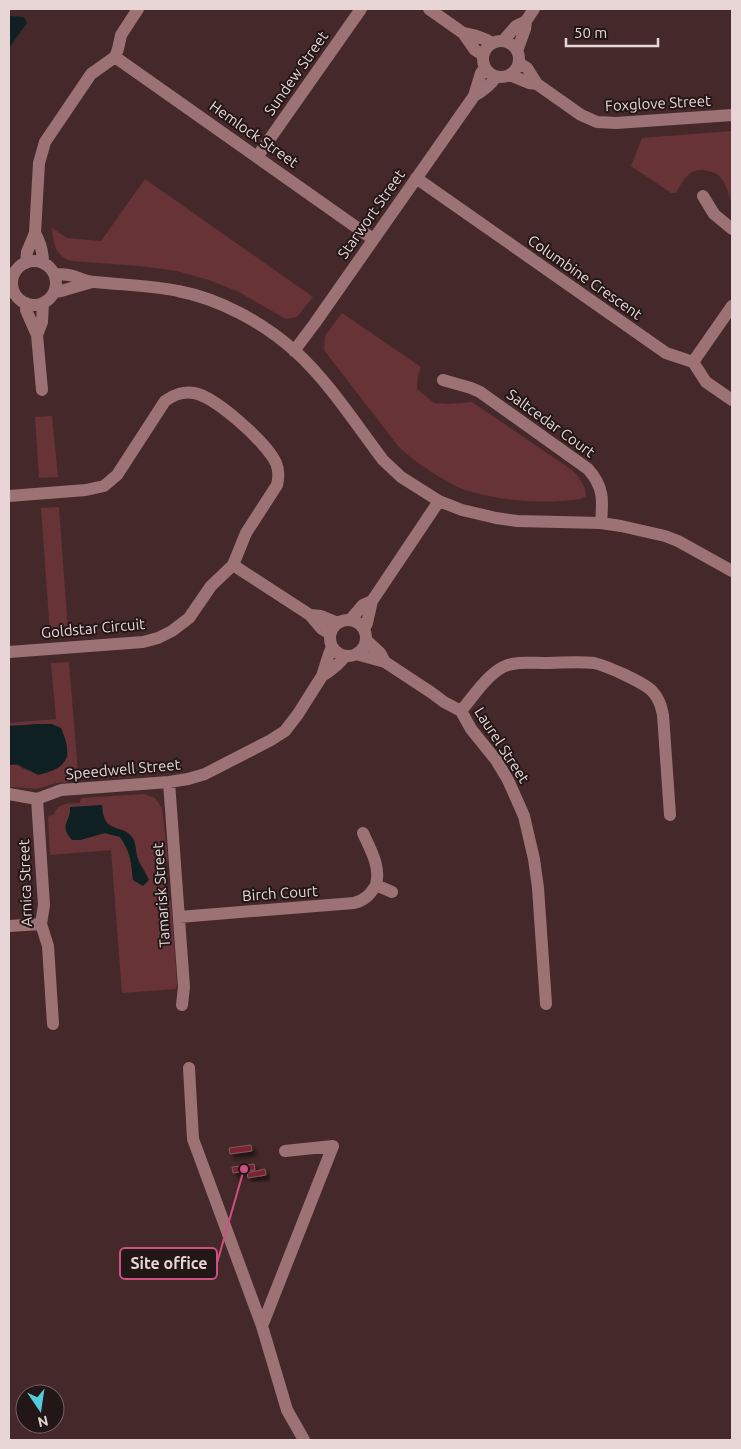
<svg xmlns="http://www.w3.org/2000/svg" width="741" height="1449" font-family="Ubuntu,sans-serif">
  <defs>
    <filter id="shadow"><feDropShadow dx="4" dy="4" stdDeviation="2.5" flood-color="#0009"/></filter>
  </defs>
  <rect width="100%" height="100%" fill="#45292a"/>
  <path fill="#673337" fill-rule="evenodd" d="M732 131V205C729 196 727 183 719 176 717 173 712 172 708 171 691 165 683 180 676 193H671L631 166 642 138Z
    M145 179 313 297 297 317 286 319 237 291 209 280 177 271 140 266 71 261C54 254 54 245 52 228L67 238 101 241Z
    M342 313 421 367 418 375 417 389 434 403 449 404 472 402 572 470C579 477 586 486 586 496 580 501 569 500 560 501 531 503 493 499 465 490 446 483 413 461 398 446L324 350 325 336Z
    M52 416 58 477 39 478 35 417Z
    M59 507 68 631 50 633 41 508Z
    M69 662 78 773 72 774V782L57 783 36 789 17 787H9V765C21 764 18 768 27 770 46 774 58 773 68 756L40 724 9 726V723L56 719 51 663Z
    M144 794 155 798 162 808 168 860 163 865 166 899 171 901 177 983 176 989 122 993 111 850 50 855 48 817 54 814C59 802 68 804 80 803L81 798ZM102 805 103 818 107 824 116 828 136 854 138 861 145 871 133 880C131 861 131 854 120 837L105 833 80 840 68 818 71 813Z"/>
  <path fill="#0e2022" d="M9 16 24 17 27 23 9 48Z
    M40 724H52L61 728C73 756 69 768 38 775L17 764 9 765V726Z
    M102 805C104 838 124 821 134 840 136 846 136 854 138 859 141 867 146 873 149 880L143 886 133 880C131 861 131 853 120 837L105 833 80 840H72C58 824 71 823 70 807Z"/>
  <path fill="#7c2430" stroke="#7b5b5c" filter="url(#shadow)" d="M251 1145 252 1151 230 1154 229 1148Z
    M254 1164 255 1170 233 1173 232 1167Z
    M265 1169 266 1175 248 1178 247 1173Z"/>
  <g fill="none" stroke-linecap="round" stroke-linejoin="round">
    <path stroke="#9d7274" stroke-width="12" d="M429 9 463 33 475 50 483 55
      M463 33C473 35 483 37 492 43
      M483 59a18 18 0 1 1 36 0a18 18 0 1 1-36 0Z
      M503 41 516 26 526 21
      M517 51 525 29 526 21 534 9
      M115 57 373 239
      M519 63 527 68 537 84 581 115 597 122 616 123 732 115
      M510 75 529 83 537 84
      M474 96C483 91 490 86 496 77
      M257 157 361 9
      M416 178 666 353 693 362 706 382 732 400
      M703 196 714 214 732 229
      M35 233C40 242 43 252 43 263
      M12 283a22 22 0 1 1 44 0a22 22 0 1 1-44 0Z
      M26 263 27 252 35 233 39 163 45 142 91 74 115 57 118 49 121 35 138 9
      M54 274C60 274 66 274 73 276 80 278 87 282 95 282 122 285 150 285 178 291 220 299 262 322 295 351 329 382 355 423 383 460L401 477 439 501 462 510 496 518 517 521 601 523 621 526 665 536 678 541 732 571
      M54 292 61 291 92 282
      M26 303V310L37 335 42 390
      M37 335 42 322 43 303
      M294 351 315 323 474 96 481 73 485 68
      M693 362 732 306
      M443 380 471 388 480 392 588 469C604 487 603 500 601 523
      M9 496 86 490 104 486 117 475 165 401C173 395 184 391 194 393 216 397 267 443 276 463 279 470 279 477 277 485L246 533 233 565 211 586 189 618 172 631 158 638 143 642 9 652
      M233 565 310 615 321 616 338 623
      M310 615 322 629 330 634
      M350 620 363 605 372 601
      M330 638a18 18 0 1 1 36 0a18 18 0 1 1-36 0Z
      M364 629 367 623 372 601 439 501
      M366 640 380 653 385 662
      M356 654 385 662 432 693 444 702 461 711 471 729 496 760 508 780 524 816 534 859 538 888 546 1004
      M322 676C332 670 339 665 345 656
      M461 711C472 698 487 675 503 667 515 661 531 663 544 663 560 663 578 661 594 663 607 666 643 682 652 691 659 698 661 706 663 715L670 815
      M169 782 184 987 182 1005
      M9 794 37 799 61 790 169 782 188 779 205 774 271 740 285 731 298 714 322 676 329 654 332 647
      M37 799 44 905 41 924 48 946 53 1024
      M363 833C370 849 381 866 376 885
      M179 917 354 903C365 900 370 895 376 885L392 892
      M9 926 41 924
      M189 1068 193 1139 262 1326 287 1410 304 1440
      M262 1326 333 1146 285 1151"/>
  </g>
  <g text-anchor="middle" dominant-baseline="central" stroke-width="4" stroke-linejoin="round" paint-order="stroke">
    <g font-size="15" fill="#e8d5d6" stroke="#221616">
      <text transform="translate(296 73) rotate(-55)">Sundew Street</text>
      <text transform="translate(658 103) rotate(-3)">Foxglove Street</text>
      <text transform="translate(254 134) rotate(35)">Hemlock Street</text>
      <text transform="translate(371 214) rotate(-55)">Starwort Street</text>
      <text transform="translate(585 277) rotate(35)">Columbine Crescent</text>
      <text transform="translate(551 423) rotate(36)">Saltcedar Court</text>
      <text transform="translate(93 628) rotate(-5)">Goldstar Circuit</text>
      <text transform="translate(502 745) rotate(57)">Laurel Street</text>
      <text transform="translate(123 769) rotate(-5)">Speedwell Street</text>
      <text transform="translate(25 883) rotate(-92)">Arnica Street</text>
      <text transform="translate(280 893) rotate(-4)">Birch Court</text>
      <text transform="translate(161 895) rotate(-94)">Tamarisk Street</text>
    </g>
  </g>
  <path fill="none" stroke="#cd5180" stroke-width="2" d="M244 1169L217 1263"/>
  <circle fill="#cd5180" stroke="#221616" stroke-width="2" cx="244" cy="1169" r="5"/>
  <rect fill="#221616" stroke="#cd5180" stroke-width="2" x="120" y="1248" width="97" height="31" rx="5"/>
  <g font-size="16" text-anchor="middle" font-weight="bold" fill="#e8d5d6">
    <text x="169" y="1269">Site office</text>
  </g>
  <rect width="741" height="1449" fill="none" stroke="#e8d5d6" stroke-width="20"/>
  <g transform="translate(40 1409) rotate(167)"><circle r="24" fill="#221616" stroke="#716263"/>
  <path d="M0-4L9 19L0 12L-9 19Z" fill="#53cbda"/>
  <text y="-8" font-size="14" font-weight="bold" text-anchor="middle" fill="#e8d5d6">N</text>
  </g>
  <path d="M566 38v8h92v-8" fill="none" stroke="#e8d5d6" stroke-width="2.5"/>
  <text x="574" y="38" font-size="15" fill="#e8d5d6" stroke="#221616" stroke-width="4" paint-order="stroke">50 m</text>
</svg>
